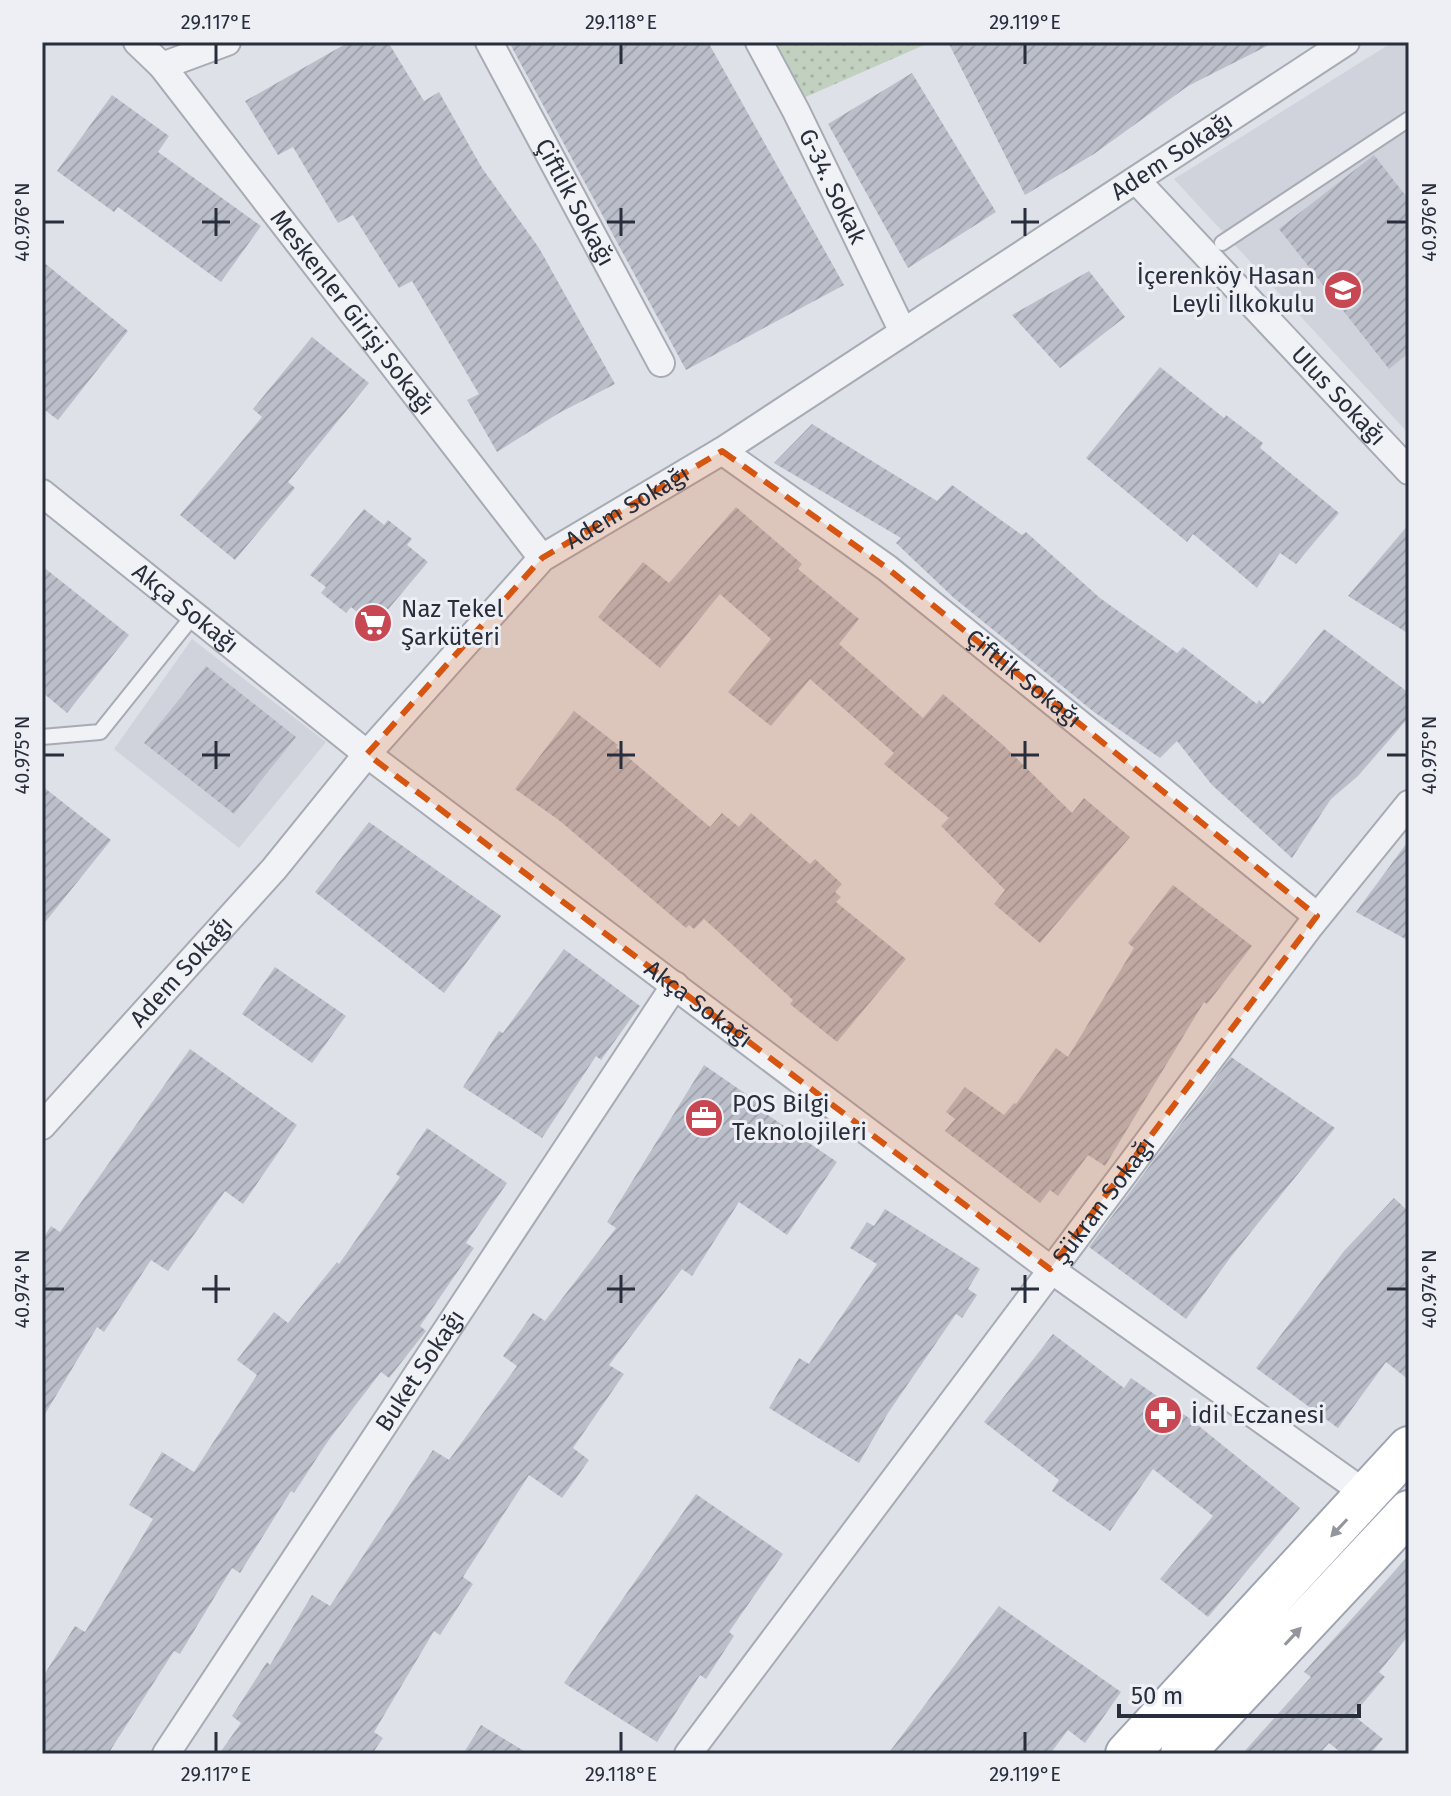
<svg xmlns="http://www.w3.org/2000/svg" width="1451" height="1796" font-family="'Fira Sans',sans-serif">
  <defs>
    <pattern id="grass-dots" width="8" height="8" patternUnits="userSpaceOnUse" patternTransform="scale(2)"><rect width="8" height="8" fill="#c2d0bf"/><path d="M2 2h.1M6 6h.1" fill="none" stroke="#a7b3a5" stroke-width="1.8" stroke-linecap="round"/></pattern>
    <pattern id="building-hatch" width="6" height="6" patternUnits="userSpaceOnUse" patternTransform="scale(2)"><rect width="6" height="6" fill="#bbbfc9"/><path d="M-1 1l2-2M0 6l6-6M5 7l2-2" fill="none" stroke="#a1a4ae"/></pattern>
  </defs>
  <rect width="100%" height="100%" fill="#dee1e7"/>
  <path fill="#d0d3db" d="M1393 42H1409V434L1174 179Z
    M192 639 326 742 239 848 114 749Z"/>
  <path fill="url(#grass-dots)" d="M773 42H931L801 99Z"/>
  <path fill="url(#building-hatch)" d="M349 42H388L424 101 439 92 482 168 539 248 615 384 559 413 497 452 467 400 479 394 412 281 399 288 353 215 338 223 293 147 278 155 245 101Z
    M509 42H708L844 285 686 370Z
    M948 42H1275L1188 86 1094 154 1025 195Z
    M912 73 996 212 908 268 828 124Z
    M112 95 169 136 158 152 261 226 221 282 118 207 114 212 57 171Z
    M1374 155 1409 200V353L1389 369 1279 229Z
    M42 261 128 331 58 420 42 408Z
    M1089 271 1125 317 1060 368 1012 315Z
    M312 337 369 383 288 482 295 488 235 560 180 515 262 417 253 409Z
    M1160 367 1224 418 1226 415 1263 443 1260 448 1339 513 1296 564 1280 553 1257 588 1193 534 1187 542 1086 458Z
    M812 424 937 501 952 485 1022 535 1026 532 1100 598 1177 653 1183 647 1257 704 1259 700 1263 704 1324 629 1409 693V717L1358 776 1331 799 1292 858 1212 785 1177 741 1160 758 1094 712 954 598 896 543 901 538 774 463Z
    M736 507 802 564 798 569 859 619 839 644 923 718 943 694 1002 744 1072 813 1084 798 1130 837 1040 943 994 904 1005 890 941 826 949 818 884 764 894 753 810 679 771 726 728 692 771 639 720 594 660 668 598 617 643 562 669 583Z
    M364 509 384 525 388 520 412 539 407 545 428 562 374 626 351 607 346 613 321 593 326 587 310 575Z
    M1409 524V634L1348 596Z
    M42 566 129 635 67 713 42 692Z
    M206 666 296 737 234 814 144 743Z
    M574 711 618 745 616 747 710 827 722 813 739 827 751 813 810 864 815 859 842 884 835 892 841 897 836 902 906 959 837 1042 790 1004 793 1000 704 919 694 929 689 925 686 928 560 821 515 789Z
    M42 786 111 840 42 926Z
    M369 822 501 916 444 993 315 892Z
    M1409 840V941L1356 912Z
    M1173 885 1252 946 1207 1004 1204 1002 1105 1166 1088 1155 1058 1196 1050 1190 1040 1203 945 1131 955 1119 946 1112 965 1087 1004 1115 1014 1103 1016 1104 1056 1048 1068 1057 1134 948 1128 943Z
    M564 949 640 1006 601 1060 596 1056 542 1138 463 1087 499 1031 503 1033Z
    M275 967 346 1016 312 1063 242 1014Z
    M190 1049 297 1125 243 1204 225 1191 168 1271 151 1260 104 1332 97 1327 42 1419V1240L51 1226 60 1232Z
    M1231 1057 1335 1128 1230 1258 1186 1319 1089 1247Z
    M704 1065 759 1103 756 1107 837 1162 787 1235 739 1202 692 1276 682 1269 609 1365 624 1374 573 1448 589 1460 562 1498 529 1475 463 1577 473 1584 440 1635 434 1631 374 1732 383 1738 372 1754H219L241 1723 232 1716 267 1662 270 1665 312 1595 330 1606 433 1450 449 1460 517 1366 503 1356 533 1313 545 1321 616 1228 607 1222Z
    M427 1128 507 1183 466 1243 474 1248 420 1326 426 1331 389 1378 381 1372 328 1441 294 1493 291 1491 240 1573 232 1568 180 1654 174 1651 108 1754H42V1678L75 1626 85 1632 153 1519 129 1505 162 1452 194 1472 257 1375 237 1360 274 1312 288 1323 337 1262 339 1264 400 1177 396 1174Z
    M1394 1198 1409 1212V1380L1386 1362 1338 1428 1256 1368 1344 1251Z
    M885 1209 980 1269 968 1289 977 1295 962 1318 956 1314 888 1413 859 1463 769 1408 799 1358 809 1364 877 1264 850 1248 867 1222 874 1226Z
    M1053 1334 1124 1388 1131 1378 1189 1418 1300 1508 1208 1617 1160 1579 1213 1516 1153 1469 1110 1531 1052 1491 1059 1480 984 1422Z
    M696 1494 783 1554 729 1632 734 1636 706 1679 700 1675 657 1742 564 1683Z
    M1409 1555V1635L1379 1672 1385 1677 1353 1715 1383 1739 1370 1754H1343L1329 1743 1319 1754H1242L1311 1677 1304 1672Z
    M999 1606 1121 1692 1085 1743 1068 1730 1050 1754H888Z
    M481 1725 529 1754H463Z"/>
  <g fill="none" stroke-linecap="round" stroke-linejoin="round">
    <g stroke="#a7abb4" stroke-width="18">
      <path id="lane" d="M1222 243 1409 119
        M42 737 100 732 193 616"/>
    </g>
    <g stroke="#a7abb4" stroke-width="30">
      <g id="street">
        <path id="s1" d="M137 42 162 66 542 558"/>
        <path id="s2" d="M489 42 661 363"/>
        <path id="s3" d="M759 42 796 111 903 332"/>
        <path d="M162 66 227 42"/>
        <path id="s4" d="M1136 180 1409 471"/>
        <path id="s5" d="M722 451 887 568 1317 916"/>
        <path id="s6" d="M42 493 367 754 1050 1269 1369 1496"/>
        <path id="s7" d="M42 1126 274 869 367 754 542 558 722 451 1346 42"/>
        <path id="s8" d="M166 1754 675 985"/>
        <path id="s9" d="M688 1754 1310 926 1409 804"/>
      </g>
    </g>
    <g stroke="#9ea4b2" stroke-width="46">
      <path id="primary" d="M1127 1754 1409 1448
        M1182 1754 1409 1512"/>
    </g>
    <use href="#lane" stroke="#f0f2f5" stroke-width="14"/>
    <use href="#street" stroke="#f0f2f5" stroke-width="26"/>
    <use href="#primary" stroke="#fff" stroke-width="42"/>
  </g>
  <defs><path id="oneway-solid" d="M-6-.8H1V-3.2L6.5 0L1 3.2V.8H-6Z" transform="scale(2)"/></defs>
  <g fill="#94969e">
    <use href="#oneway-solid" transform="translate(1339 1528) rotate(133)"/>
    <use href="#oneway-solid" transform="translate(1293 1636) rotate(-47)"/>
  </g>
  <path fill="#d55511" fill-opacity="0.2" stroke="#d55511" stroke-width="6" stroke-dasharray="16 10" stroke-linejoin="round" d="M722 451 887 568 1317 916 1050 1269 367 754 542 558Z"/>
  <path fill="none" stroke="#282e3c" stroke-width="3" d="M216 44V64M621 44V64M1025 44V64M216 208V236M621 208V236M1025 208V236M44 222H64M202 222H230M607 222H635M1011 222H1039M1387 222H1407M216 741V769M621 741V769M1025 741V769M44 755H64M202 755H230M607 755H635M1011 755H1039M1387 755H1407M216 1275V1303M621 1275V1303M1025 1275V1303M44 1289H64M202 1289H230M607 1289H635M1011 1289H1039M1387 1289H1407M216 1732V1752M621 1732V1752M1025 1732V1752"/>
  <defs>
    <g id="school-disc" transform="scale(2)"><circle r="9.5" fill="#c74852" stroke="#edeff4"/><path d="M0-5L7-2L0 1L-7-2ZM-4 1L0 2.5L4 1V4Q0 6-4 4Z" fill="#fff"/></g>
    <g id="supermarket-disc" transform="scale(2)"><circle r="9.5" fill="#c74852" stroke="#edeff4"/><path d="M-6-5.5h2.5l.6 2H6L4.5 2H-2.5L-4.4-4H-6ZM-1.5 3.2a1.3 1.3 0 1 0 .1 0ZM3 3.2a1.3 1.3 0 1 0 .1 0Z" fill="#fff"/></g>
    <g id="office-disc" transform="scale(2)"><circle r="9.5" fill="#c74852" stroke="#edeff4"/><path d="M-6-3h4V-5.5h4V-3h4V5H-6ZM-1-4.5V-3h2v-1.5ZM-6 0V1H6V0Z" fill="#fff"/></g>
    <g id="pharmacy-disc" transform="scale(2)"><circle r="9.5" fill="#c74852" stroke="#edeff4"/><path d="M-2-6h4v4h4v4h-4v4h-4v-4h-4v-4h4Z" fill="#fff"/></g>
  </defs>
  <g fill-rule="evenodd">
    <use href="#school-disc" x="1343" y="290"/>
    <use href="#supermarket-disc" x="373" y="623"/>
    <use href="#office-disc" x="704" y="1118"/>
    <use href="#pharmacy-disc" x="1163" y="1415"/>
  </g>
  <g text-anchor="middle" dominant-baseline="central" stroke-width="6" stroke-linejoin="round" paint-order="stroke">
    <g font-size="24" fill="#282e3c" stroke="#edeff4">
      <text stroke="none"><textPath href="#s7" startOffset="1504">Adem Sokağı</textPath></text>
      <text stroke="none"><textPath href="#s3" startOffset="162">G-34. Sokak</textPath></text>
      <text stroke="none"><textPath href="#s2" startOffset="182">Çiftlik Sokağı</textPath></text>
      <text stroke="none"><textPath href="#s1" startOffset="346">Meskenler Girişi Sokağı</textPath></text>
      <text stroke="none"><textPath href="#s4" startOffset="296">Ulus Sokağı</textPath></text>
      <text stroke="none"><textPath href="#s7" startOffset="856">Adem Sokağı</textPath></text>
      <text stroke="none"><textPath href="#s6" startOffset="184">Akça Sokağı</textPath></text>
      <text stroke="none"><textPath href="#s5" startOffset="378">Çiftlik Sokağı</textPath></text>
      <text stroke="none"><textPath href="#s7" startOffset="208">Adem Sokağı</textPath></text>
      <text stroke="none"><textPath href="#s6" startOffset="832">Akça Sokağı</textPath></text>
      <text stroke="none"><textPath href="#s9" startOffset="692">Şükran Sokağı</textPath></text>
      <text stroke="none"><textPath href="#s8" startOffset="460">Buket Sokağı</textPath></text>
    </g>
    <g font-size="24" fill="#282e3c" stroke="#edeff4" text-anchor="start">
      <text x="1315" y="276" text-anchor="end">İçerenköy Hasan<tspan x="1315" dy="28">Leyli İlkokulu</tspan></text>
      <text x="401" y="609">Naz Tekel<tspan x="401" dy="28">Şarküteri</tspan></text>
      <text x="732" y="1104">POS Bilgi<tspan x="732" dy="28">Teknolojileri</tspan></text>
      <text x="1191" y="1415">İdil Eczanesi</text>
    </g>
  </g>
  <rect width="1451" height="1796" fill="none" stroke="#edeff4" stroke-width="88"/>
  <path d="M1119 1704v12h240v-12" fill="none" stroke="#282e3c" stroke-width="4"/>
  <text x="1131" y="1704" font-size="24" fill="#282e3c" stroke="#edeff4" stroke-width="6" paint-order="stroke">50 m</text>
  <rect x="44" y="44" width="1363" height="1708" fill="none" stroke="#282e3c" stroke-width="3"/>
  <g font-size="20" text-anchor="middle" fill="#282e3c">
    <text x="216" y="29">29.117°E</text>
    <text x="621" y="29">29.118°E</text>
    <text x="1025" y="29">29.119°E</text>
    <text transform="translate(22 222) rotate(-90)" y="7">40.976°N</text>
    <text transform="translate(1429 222) rotate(-90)" y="7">40.976°N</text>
    <text transform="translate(22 755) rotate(-90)" y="7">40.975°N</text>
    <text transform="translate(1429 755) rotate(-90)" y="7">40.975°N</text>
    <text transform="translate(22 1289) rotate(-90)" y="7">40.974°N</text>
    <text transform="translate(1429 1289) rotate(-90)" y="7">40.974°N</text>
    <text x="216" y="1781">29.117°E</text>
    <text x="621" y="1781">29.118°E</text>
    <text x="1025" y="1781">29.119°E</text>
  </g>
</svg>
